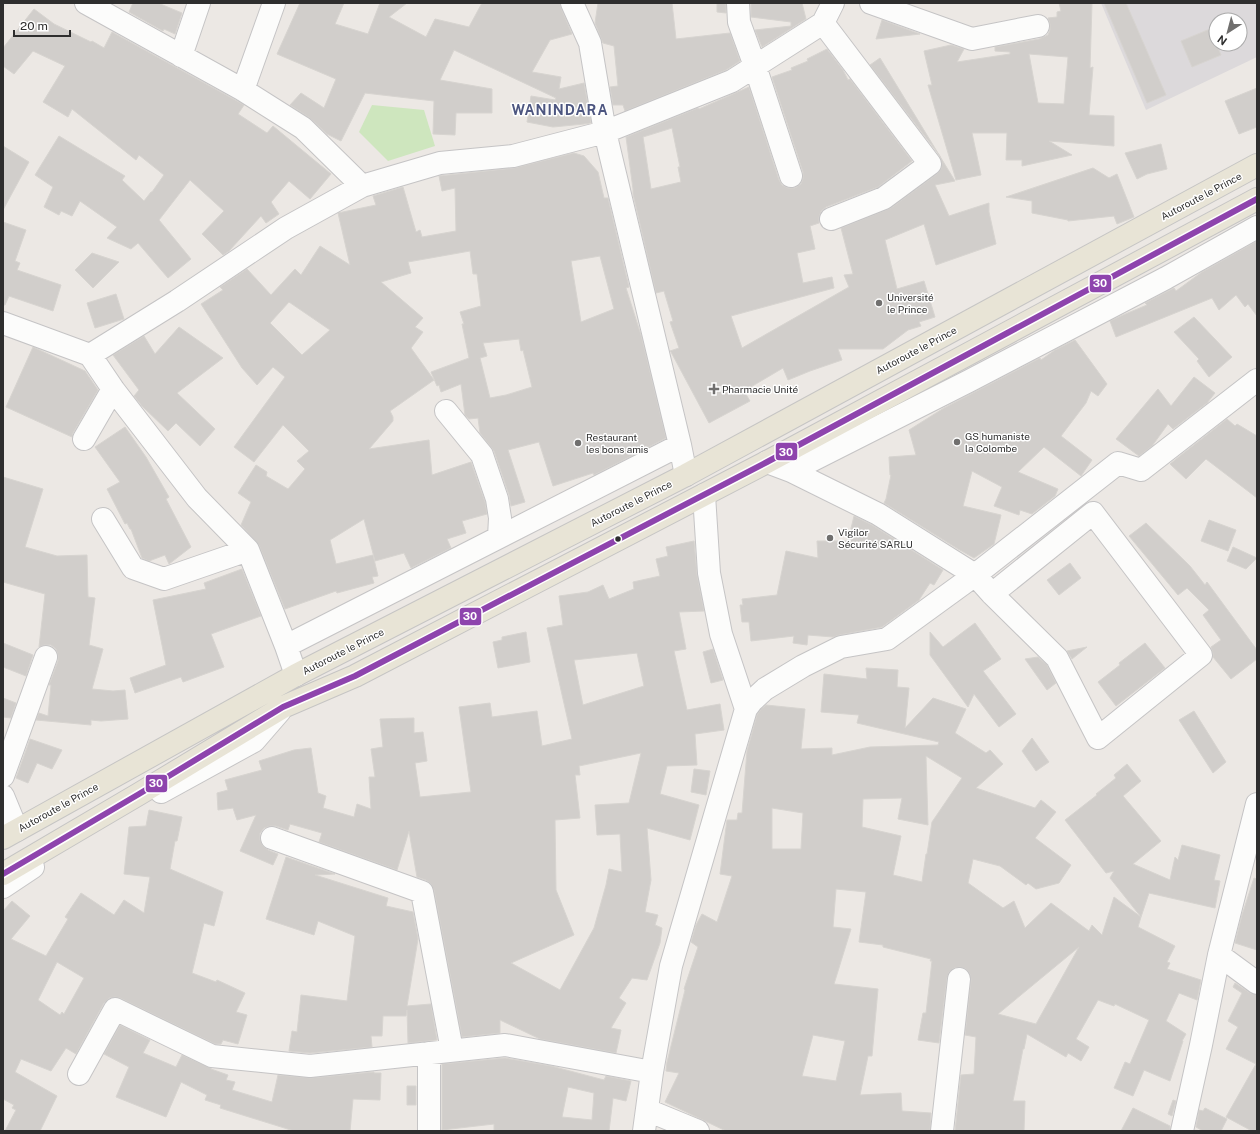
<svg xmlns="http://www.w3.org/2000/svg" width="1260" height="1134" font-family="'Public Sans',sans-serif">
  <rect width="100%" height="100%" fill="#ece8e4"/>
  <path fill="#dcd9db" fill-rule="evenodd" d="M1101 3H1257V57L1146 110ZM1216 20H1240V44H1216Z"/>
  <path fill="#cee6be" d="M372 105 424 110 435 146 388 161 359 132Z"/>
  <path fill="#d1cecb" stroke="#d7d4d0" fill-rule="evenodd" d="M133 3H158L182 13 175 34 164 29 163 31 129 12Z
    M300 3H344L335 24 368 34 380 3H407L389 17 426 37 435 19 469 27 482 3H560L561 8 572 34 550 40 532 72 561 77 559 89 584 83 591 123 584 124 553 127 527 122 531 96 555 100 556 98 454 50 440 80 492 89V113H456L455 135 433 134 434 101 365 93 341 141 327 134 310 118 290 105 301 93 324 108 336 79 277 54Z
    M598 3H672L676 39 730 33 740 61 726 70 625 111 623 105H613L610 87 618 86 614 46 603 43 595 23Z
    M717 3H726V13L717 12Z
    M751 3H802L806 19 762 47 755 30 791 26V22L751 17Z
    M1059 3H1092L1090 68 1093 67 1089 115 1114 116V146L1049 141 1072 155 1022 166V160H1006L1007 133H972L981 175 956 180 928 85H932L924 51 951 45 964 49 957 62 1010 54V52L995 51V47L1039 39 1048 35 1050 30V24L1048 18 1057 17V12L1061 11ZM1029 54 1068 57 1064 104 1038 103Z
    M1104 3H1126L1166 95 1147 103Z
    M34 9 54 24 91 42 92 41 104 48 112 32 237 101 244 105 238 114 267 133 273 126 331 174 310 199 289 181 271 202 279 214 266 223 261 216 229 251 223 255 202 234 224 211 190 180 159 220 191 259 168 278 138 243 131 249 107 238 117 227 80 201 72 216 61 211 59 215 44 207 53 187 35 175 59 136 125 176 122 180 144 201 151 192H152L164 175 139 155 136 160 72 109 68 117 43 102 65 66 33 51 14 74 3 66V48Z
    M882 20 920 34 876 39Z
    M1210 29 1221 55 1192 67 1181 41Z
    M827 49 843 70 848 80 850 79 912 161 878 187 826 207 821 211 819 217V223L810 226 815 249 797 253 803 283 832 277 834 288 731 316 742 348 849 287 844 275 853 274 841 228 891 208 937 174 941 169 942 163 940 156 870 65 880 58 955 181 935 185 949 216 989 203V212L996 244 936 265 924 224 885 240 897 289 924 281 935 317 919 322 921 326 908 330 883 349H838L842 360 810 371 788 380 783 368 744 391 750 401 709 423 671 352 670 351 679 348 670 322 673 321 664 291 656 293 633 194V189L626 137 698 108 699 109 749 87 779 180 782 185 788 188H795L801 184 803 179V172L772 77 792 70 791 68 808 61 807 59ZM672 128 680 167H678L681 182 651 189 643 137Z
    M1257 88V127L1239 134 1225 101Z
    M1161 144 1167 169 1147 174 1137 179 1125 153Z
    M3 146 29 162 3 210Z
    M574 153 584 156 598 172 604 198H608L629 287 626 288 641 335 666 438 594 475 593 473 553 486 539 442 508 450 525 502 511 506 509 495 494 451 480 433 478 418 469 419 465 415 461 384 441 392 439 385 437 386 431 372 469 358 462 324H464L460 312 481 306 477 274H473L470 251 408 262 411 273 381 282 423 318 415 327 423 332 411 348 434 380 390 411 393 417V421L369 449 429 440 432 475 471 462 485 502 487 514 462 521 466 533 447 539 451 548 411 568 404 553 375 561 364 519 330 540 336 564 373 555 378 576 372 577 374 583 337 593 336 591 285 609 259 545 241 525 251 502 238 493 256 465 267 472 266 476 288 489 305 469 297 461 309 451 283 425 254 462 234 447 285 377 273 367 257 385 242 368 201 304 223 290 220 287 247 269 271 295 295 269 301 275 320 246 350 265 338 213 376 205 373 196 403 187 416 232 420 230 422 237 456 231 455 188 442 191 439 176 514 168ZM600 256 614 309 581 322 571 261ZM289 302 330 330 302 355 270 323ZM519 339 521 351 523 350 532 387 506 395 490 398 480 358 487 356 483 343Z
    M1093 168 1109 178 1117 174 1134 217 1117 224 1114 216 1068 221V220L1032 213V201L1006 197Z
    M3 222 26 230 15 261 20 263 17 270 61 285 53 311 9 296 5 305H3Z
    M1257 241V316L1248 304 1245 307 1236 295 1219 310 1212 298 1116 337 1110 321 1123 315 1147 305 1145 303 1174 288 1176 291 1202 272Z
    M92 253 119 262 93 288 75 270Z
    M116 294 124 319 95 328 87 303Z
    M1194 317 1232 357 1209 377 1197 361 1199 359 1174 332Z
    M179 327 223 358 177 393 215 429 200 446 176 423 168 431 142 406 134 396 139 390 113 355 144 336 155 354Z
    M1075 340 1107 384 1098 396 1091 391 1086 403 1061 436 1092 460 1081 476 1044 447 1018 472 1058 489 1055 496 1032 514 1020 510 1019 515 994 506 1002 487 972 471 963 506 1001 515 994 544 974 558 958 549 884 503 886 499 891 475H890L889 457 916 455 909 430 944 408 1040 358 1041 360 1055 350Z
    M33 347 85 371 98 390 73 433 72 437 6 407Z
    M1194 377 1215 393 1207 403 1173 429 1168 424 1152 446 1139 456 1116 439 1158 389 1171 406Z
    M1227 419 1235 426 1237 424 1257 436V498L1206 459 1186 479 1170 464 1176 459Z
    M125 427 146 457 169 497 166 499 191 547 169 564 165 555 149 561 142 558 131 529H130L127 523 125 524 107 489 120 482 95 447Z
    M3 477 43 489 25 547 57 556 87 555 88 597 95 598 89 645 103 649 92 689 113 691 125 690 128 719 101 721 91 720V725L36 720 39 713 48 716 51 685H49L58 661V655L56 649 51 645H44L39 647 45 594 3 582Z
    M854 516 872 525 943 570 934 585 930 583 919 600 882 627 839 635 833 637 808 635 807 645 793 643 794 636 751 641 749 622H742L740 605H743L742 599 777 595 786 551 818 558 817 541H848Z
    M1209 520 1236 530 1228 551 1201 541Z
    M1146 523 1190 566 1205 585 1207 582 1257 650V659L1231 679 1213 657V653L1211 647 1221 640 1203 615 1209 610 1187 588 1178 595 1129 536Z
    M694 541 697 575 704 611 679 612 686 649 674 651 687 710 720 704 724 730 695 734 697 765 667 766 660 794 699 805 690 840 647 828 651 880 645 912 658 915 655 925 662 928 660 943 647 980 632 978 619 998 626 1003 611 1028 621 1030 616 1053 540 1039 500 1020V1033L462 1037 434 890 431 884 426 880 417 877 409 831 397 870 319 842 322 833 290 824 288 830 276 826H270L264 828 260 833V840L263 846 268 850 278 854 273 865 240 851 256 815 237 820 233 808 218 810 217 793 228 790 225 780 262 770 259 761 294 750 311 748 318 793 326 796 323 808 354 817 357 804 371 809 369 777H375L371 749 383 747 380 719 414 718V733L423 732 427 761 415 763 420 797 471 792 459 707 490 703 492 717 537 711 542 746 572 739 547 628 563 625 559 596 588 592 603 585 609 599 634 589 633 582 660 576 656 559 668 556 666 547ZM637 653 644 686 583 705 574 660ZM641 753 629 803 595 805 597 835 620 834 622 872 609 869 606 885 594 928 560 990 511 963 574 935 556 890 555 820 580 818 575 775H580L579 766Z
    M1233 547 1257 558 1246 569 1227 561Z
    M1070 563 1081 578 1059 595 1047 580Z
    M242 569 261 616 211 634 224 667 183 682 181 677 135 693 130 678 166 665 153 600 206 589 204 583Z
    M975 623 1001 659 983 671 1016 714 999 727 974 694 968 707 930 655V632L943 647Z
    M526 632 530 662 498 668 493 642 502 640V637Z
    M3 643 33 655 26 676 3 667Z
    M1145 643 1165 668 1116 706 1098 682 1120 665 1119 663Z
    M1087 647 1072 659 1067 651Z
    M713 649 723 680 711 683 703 652Z
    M1038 657 1047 665 1056 683 1047 690 1025 659Z
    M866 668 898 670 897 687 909 688 905 728 933 698 966 709 955 733 986 753 990 750 1003 764 976 788 1035 808 1041 800 1056 812 1035 838 1071 865 1059 883 1036 889 1028 883 1026 885 1000 866 973 859 968 883 1003 908 1014 901 1025 928 1051 903 1089 931 1092 925 1102 935 1114 897 1141 917 1138 927 1175 946 1167 962 1170 963 1167 969 1201 980 1197 1000 1179 993 1166 1021 1186 1034 1182 1041H1183L1170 1081 1144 1070 1133 1096 1114 1088 1125 1062 1130 1064 1149 1020 1115 1004 1114 1006 1098 1000 1076 1039 1089 1047 1081 1061 1068 1053 1066 1057 1027 1034 1024 1049H1023L1013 1101H1025L1024 1131H955L961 1075 974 1074 976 1037 965 1035 971 980 970 974 966 969 960 967 954 968 949 972 947 978 939 1043 918 1040 923 1013H926L932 961H930L931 959 883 947V945L859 942 866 892 836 889 833 927 851 929 834 984 878 989 872 1056H868L860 1095 901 1093 902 1111 931 1113 930 1131H726L665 1102 679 1073 666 1071 667 1062 685 990 684 989 698 947 691 942 696 925 702 914 717 922 732 876 720 874 727 820H737L738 813H742L747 751 757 715 761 709 766 705 805 709 801 749 832 748V755L870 747 938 745 939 742 857 723 859 715 821 712 824 674 867 679ZM926 756 962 778 932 822 927 854H926L922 882 893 875 901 836 862 827 863 799 902 798 898 819 928 825ZM772 808 803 813 801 849H772ZM1079 947 1036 1024 998 1014ZM813 1035 845 1041 836 1081 802 1076Z
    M3 698 16 703 11 718 3 717Z
    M1194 711 1226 762 1213 773 1179 720Z
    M1032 738 1049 762 1036 771 1022 751Z
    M30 739 62 750 52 769 37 763 28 783 16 778Z
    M1127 764 1141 781 1123 796 1161 841 1133 864 1170 880 1175 857 1178 860 1182 845 1220 855 1214 880 1220 881 1215 908 1149 893 1141 917 1110 878 1114 871 1106 873 1065 820 1097 795 1096 794 1116 778 1114 775Z
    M694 769 710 771 706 795 691 792Z
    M149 810 182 817 177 841H175L170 869 223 892 214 926 204 923 192 973 216 982 217 980 245 993 236 1012 247 1015 238 1044 223 1040 221 1044H215L120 998 115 997 109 998 104 1003 76 1054 66 1048 51 1071 21 1059 15 1072 57 1096 40 1131H5L16 1110 12 1108 14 1105 3 1099V911L12 901 30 916 11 939 46 956 68 919 65 917 81 893 114 915 124 900 144 913 150 877 124 874 129 827 146 826ZM57 962 84 978 64 1014 62 1012 60 1015 38 1000Z
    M286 857 335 874 315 875 388 898 386 906 413 912 418 939 407 1006 431 1004 437 1040 408 1043 407 1010 406 1016H383L382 1036H371L372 1047 310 1053 289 1051 292 1031 297 1032 301 995 347 1001 355 936 318 921 314 935 266 919Z
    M1254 878 1257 879V950L1235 943 1242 915Z
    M1235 983 1250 993 1257 995V1131H1252L1226 1117 1256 1064 1226 1049 1238 1027 1228 1021 1242 993 1233 987Z
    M120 1025 150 1040 143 1053 176 1067 182 1055 211 1068V1069L228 1075 226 1080 235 1082 232 1090 272 1102 278 1075 311 1078 374 1072V1073H381L380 1100 353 1099 350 1131H294L220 1108 221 1105 205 1100 207 1095 181 1082 166 1117 116 1097 129 1067 104 1054Z
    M505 1058 551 1066 604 1080 606 1076 631 1081 626 1101 613 1098 609 1131H494V1124L442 1130V1064ZM568 1087 594 1093 592 1120 562 1117Z
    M407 1086H416V1105H407Z
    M1173 1100 1176 1101 1172 1116 1168 1114Z
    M1133 1108 1170 1126V1131H1121Z
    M1205 1108 1227 1119 1221 1131H1203L1196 1127 1199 1110 1203 1111Z"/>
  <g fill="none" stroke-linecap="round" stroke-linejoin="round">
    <g stroke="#c5c4c5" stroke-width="24">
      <path id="minor" d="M86 3 243 90 303 128 362 186
        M572 3 590 43 605 132 680 445 686 475
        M738 3 739 22 755 66 791 176
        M871 3 972 39 1038 26
        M823 23 930 164 884 198 831 219
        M181 56 199 3
        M243 90 274 3
        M3 323 90 355 113 389 197 498 248 550 286 646 296 675
        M90 355 177 301 286 228 362 186 440 163 513 156 605 132 732 81 823 23 833 3
        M446 411 482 455 497 499 500 518 499 537
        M84 439 113 389
        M767 462 791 471 878 514 975 575 992 594 1057 658 1098 738 1201 655 1093 513 992 594
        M791 471 969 381 1166 278 1257 227
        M103 519 133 568 164 579 248 550
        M286 646 680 445
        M746 709 752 701 765 689 803 666 841 647 887 639 975 575 1118 463 1141 470 1257 380
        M3 776 46 657
        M161 792 254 741 280 711
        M3 796 17 830
        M272 838 422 892 452 1050
        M3 887 33 867
        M1219 955 1257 983
        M429 1053V1131
        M79 1074 115 1009 212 1056 310 1066 505 1045 652 1072
        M647 1110 698 1131
        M644 1131 652 1072 671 966 746 709 721 634 709 573 704 495
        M942 1131 959 979
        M1182 1131 1201 1045 1219 955 1257 804"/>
    </g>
    <g stroke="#c6c5c4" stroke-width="24">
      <path id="major" d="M3 838 296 675 686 475 1257 165
        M3 874 139 794 283 707 355 676 767 462 1257 199"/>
    </g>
    <use href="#minor" stroke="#fcfcfb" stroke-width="22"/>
    <use href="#major" stroke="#e8e4d6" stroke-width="22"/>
    <g stroke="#fff" stroke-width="9">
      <path id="bus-1" d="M3 874 139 794 283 707 355 676 767 462 1257 199"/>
    </g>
    <use href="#bus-1" stroke="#8e44ad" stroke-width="6"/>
  </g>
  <g fill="#706f6e" stroke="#fff" stroke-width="1.5">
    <circle cx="879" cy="303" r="4"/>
    <path d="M712 383h4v4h4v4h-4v4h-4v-4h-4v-4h4z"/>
    <circle cx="957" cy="442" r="4"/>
    <circle cx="578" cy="443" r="4"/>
    <circle cx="830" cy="538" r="4"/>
  </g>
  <circle fill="#2e2e2e" stroke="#fff" stroke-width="1.5" cx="618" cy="539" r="3.5"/>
  <g text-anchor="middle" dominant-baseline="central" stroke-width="3" stroke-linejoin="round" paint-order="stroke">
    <g font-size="10" fill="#2e2e2e" stroke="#fff">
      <text transform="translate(1201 196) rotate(-28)">Autoroute le Prince</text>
      <text transform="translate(916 350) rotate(-28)">Autoroute le Prince</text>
      <text transform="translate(631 503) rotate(-27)">Autoroute le Prince</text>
      <text transform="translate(343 651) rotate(-27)">Autoroute le Prince</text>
      <text transform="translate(58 807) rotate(-29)">Autoroute le Prince</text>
    </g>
    <g font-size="10" fill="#2e2e2e" stroke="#fff" text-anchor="start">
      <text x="887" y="297">Université<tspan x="887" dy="12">le Prince</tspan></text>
      <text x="722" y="389">Pharmacie Unité</text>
      <text x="965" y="436">GS humaniste<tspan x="965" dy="12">la Colombe</tspan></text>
      <text x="586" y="437">Restaurant<tspan x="586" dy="12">les bons amis</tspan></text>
      <text x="838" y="532">Vigilor<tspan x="838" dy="12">Sécurité SARLU</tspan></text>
    </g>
    <g font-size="14" font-weight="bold" letter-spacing="1" fill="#4d5680" stroke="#fff">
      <text x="560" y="110">WANINDARA</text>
    </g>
  </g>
  <g stroke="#fff" stroke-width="1.5">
    <rect x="1089" y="274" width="23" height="19" rx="4" fill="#8e44ad"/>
    <rect x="775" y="442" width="23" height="19" rx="4" fill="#8e44ad"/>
    <rect x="459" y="607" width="23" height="19" rx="4" fill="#8e44ad"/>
    <rect x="145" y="774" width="23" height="19" rx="4" fill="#8e44ad"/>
  </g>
  <g font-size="11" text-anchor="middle" font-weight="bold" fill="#fff">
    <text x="1100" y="287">30</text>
    <text x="786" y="456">30</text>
    <text x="470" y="620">30</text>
    <text x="156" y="787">30</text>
  </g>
  <rect width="1260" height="1134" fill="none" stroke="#2e2e2e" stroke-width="8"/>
  <g transform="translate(1228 32) rotate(216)"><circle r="19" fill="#ffffff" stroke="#ababab"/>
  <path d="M0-3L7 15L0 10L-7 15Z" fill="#706f6e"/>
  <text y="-6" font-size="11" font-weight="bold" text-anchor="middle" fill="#2e2e2e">N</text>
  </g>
  <path d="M14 30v6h56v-6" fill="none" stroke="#2e2e2e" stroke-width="2"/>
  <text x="20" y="30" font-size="12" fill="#2e2e2e" stroke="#ffffff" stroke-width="3" paint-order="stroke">20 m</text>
</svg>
